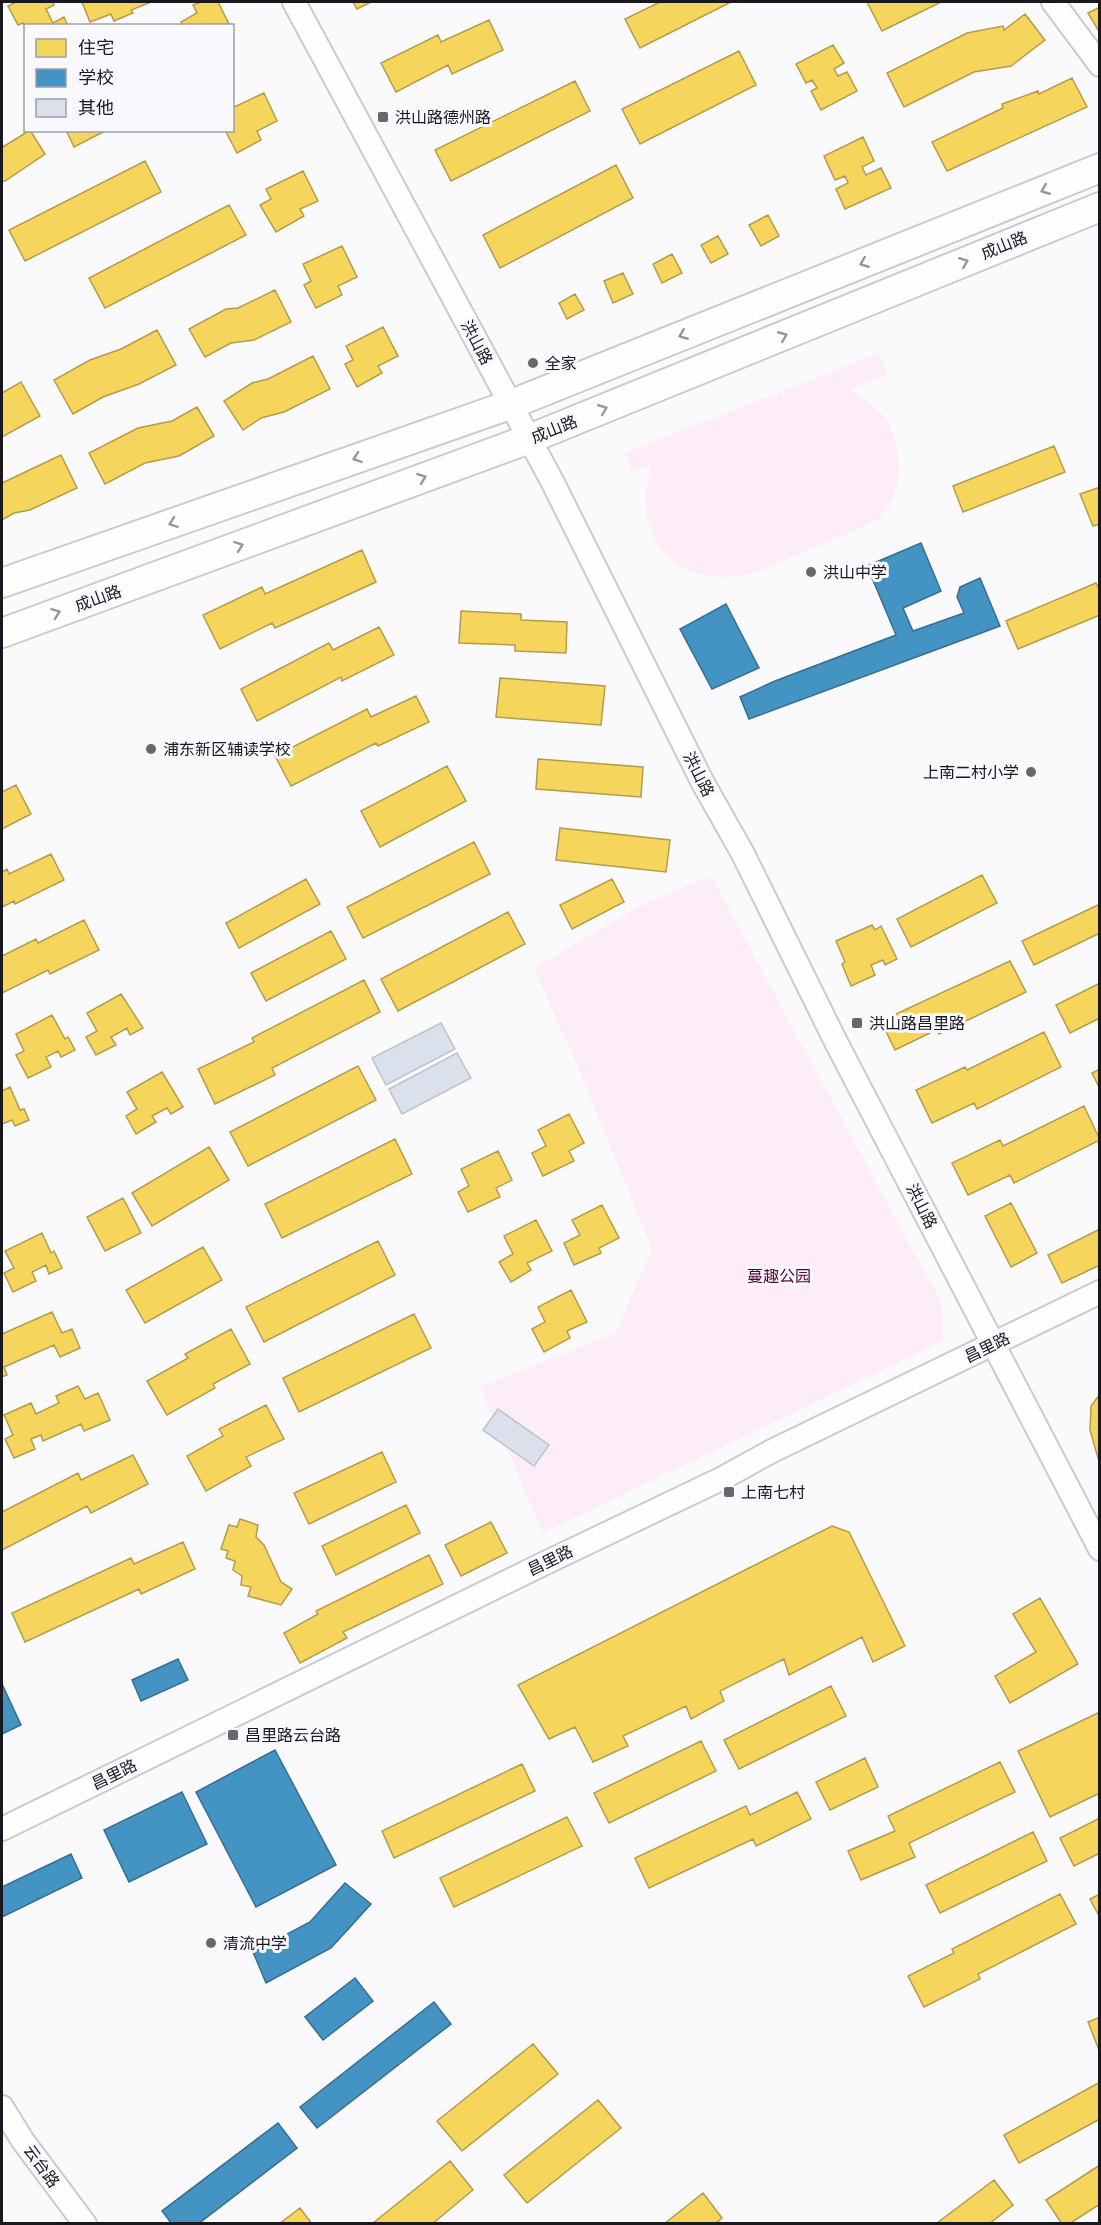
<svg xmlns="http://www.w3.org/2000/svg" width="1101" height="2225" font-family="'Noto Sans','Noto Sans SC',sans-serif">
  <rect width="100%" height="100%" fill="#fafafc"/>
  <path fill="#fcedf6" d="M879 353 888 374 850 389C861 397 877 407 885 418 903 446 905 491 881 516 869 527 823 544 806 551 785 560 762 572 738 576 692 582 653 560 646 511 644 497 648 480 651 466L632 472 624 453Z
    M711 876 942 1304 943 1341 543 1533 480 1387 616 1332 652 1249 577 1065 534 969 643 904Z"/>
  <path fill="#f6d55c" stroke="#b49c4a" stroke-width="1.5" d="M16 2H53L54 5 46 9 53 23 64 17 68 26H26V28L23 23 18 25 8 6Z
    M82 2H151L131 10 133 13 114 21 111 14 90 22Z
    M201 2H218L230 26H183L181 22 197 13 193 5Z
    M353 2H371L357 9Z
    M660 2H731L640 48 625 19Z
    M867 2H941L882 31Z
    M1100 7V33L1088 13Z
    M1025 14 1045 40 1011 66 974 72 904 107 887 73 967 33 1003 26 1004 30Z
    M489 20 503 50 452 74 448 65 396 92 381 63 438 35 441 42Z
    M833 45 844 63 834 69 838 76 847 72 857 91 821 110 811 91 817 88 812 80 806 83 796 64Z
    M739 51 756 85 640 144 622 109Z
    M1072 78 1087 107 947 171 932 142 1003 108 1002 104 1038 91 1039 94Z
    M575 81 590 111 451 181 435 150Z
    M264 93 277 121 257 131 261 140 237 153 226 132 232 130V108Z
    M30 130 45 154 5 181H2V144L3 147Z
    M66 130H107L74 147Z
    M863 137 874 161 862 167 866 175 881 168 891 188 845 209 836 189 848 183 845 176 835 180 824 156Z
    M145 161 161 192 25 261 9 230Z
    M616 165 633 198 500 268 483 235Z
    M303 171 318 201 300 209 304 216 276 232 260 205 271 199 266 189Z
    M229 205 246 235 105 308 89 278Z
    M768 215 779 236 761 246 749 225Z
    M718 236 728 254 711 263 701 245Z
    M342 246 357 277 338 286 342 295 316 308 304 285 311 281 303 264Z
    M672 254 682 273 662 283 653 264Z
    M623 273 633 294 613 303 604 281Z
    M275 290 291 322 254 340 231 343 205 357 189 329 226 309 238 308Z
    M575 294 584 310 567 319 559 303Z
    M383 327 398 356 378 366 382 373 357 387 345 364 353 360 346 346Z
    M157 330 176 365 139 384 103 397 73 414 54 380 90 360 121 349Z
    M313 356 330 389 284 412 261 418 243 430 224 401 252 383 268 379Z
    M21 382 40 416 2 437V393Z
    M197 407 214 436 179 456 145 463 105 484 89 453 138 428 172 421Z
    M1054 446 1065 472 963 512 953 486Z
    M61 455 77 488 30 510 14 513 2 520V483Z
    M1100 487V524L1093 526 1080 494Z
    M362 550 376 582 275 628 272 623 220 649 203 615 262 587 265 594Z
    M1096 583 1100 591V615L1018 649 1006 621Z
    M461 611 521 614V620L567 622 566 653 515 651V645L459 643Z
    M379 627 394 655 342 681 341 677 257 721 241 689 329 643 333 650Z
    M500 678 605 686 601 725 496 717Z
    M416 696 429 722 378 746 376 743 291 786 275 756 367 709 371 717Z
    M538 759 643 767 641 797 536 789Z
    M447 766 466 801 380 847 361 811Z
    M16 785 31 814 2 829V792Z
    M560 828 670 840 666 872 556 860Z
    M474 842 490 874 363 938 347 907Z
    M51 854 64 880 15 904 14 901 2 907V872L7 869 9 874Z
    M982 875 997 903 911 947 897 919Z
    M306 879 320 904 239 948 226 923Z
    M612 879 624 902 572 929 560 905Z
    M1100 904V933L1034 965 1022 941Z
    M508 912 525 944 398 1011 381 979Z
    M84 920 99 950 50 974 48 970 2 993V956L36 939 38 943Z
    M872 925 875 930 881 926 897 959 885 965 883 960 871 965 875 975 851 986 842 964 845 962 836 941Z
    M331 931 346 959 266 1001 251 973Z
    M1010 961 1026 992 939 1034 936 1030 895 1050 881 1021Z
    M364 980 380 1012 272 1068 275 1075 215 1104 198 1069 254 1042 252 1038Z
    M1100 983V1018L1070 1033 1056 1005Z
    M121 994 143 1028 130 1035 127 1028 111 1037 116 1045 96 1055 86 1037 97 1031 87 1013Z
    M52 1015 65 1039 68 1037 75 1050 61 1057 58 1051 46 1057 51 1067 28 1078 16 1055 24 1051 16 1034Z
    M1044 1032 1061 1067 977 1109 974 1103 932 1123 916 1090 965 1067 967 1070Z
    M358 1066 376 1100 248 1166 230 1132Z
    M1100 1069V1089L1092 1073Z
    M162 1072 183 1107 171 1114 167 1108 152 1116 156 1122 136 1134 126 1116 137 1109 127 1092Z
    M10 1087 20 1110 24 1109 29 1120 15 1126 12 1120 2 1124V1091Z
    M1084 1106 1100 1140 1014 1183 1010 1175 968 1195 952 1163 1000 1140 1003 1146Z
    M569 1114 584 1143 569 1151 574 1161 543 1176 532 1153 546 1146 538 1130Z
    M395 1139 412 1174 282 1238 265 1204Z
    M209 1147 229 1180 152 1226 132 1193Z
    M498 1151 512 1180 496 1188 500 1197 468 1212 458 1192 469 1186 461 1169Z
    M123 1198 141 1233 105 1251 87 1217Z
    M1011 1203 1037 1253 1011 1267 985 1216Z
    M602 1205 619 1238 599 1248 601 1253 574 1265 564 1243 580 1235 572 1220Z
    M536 1220 552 1251 527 1263 531 1270 511 1282 499 1262 513 1254 504 1236Z
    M1100 1229V1265L1062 1283 1048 1255Z
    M42 1233 51 1253 54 1251 62 1268 49 1274 46 1265 32 1272 36 1281 13 1292 4 1273 14 1268 5 1251Z
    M378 1241 395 1275 264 1342 246 1307Z
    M203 1247 222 1280 145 1323 126 1290Z
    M571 1290 587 1322 567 1331 570 1338 544 1352 532 1329 545 1322 538 1307Z
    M52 1312 62 1333 72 1329 80 1348 60 1357 54 1345 4 1367 7 1375 2 1377V1334Z
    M414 1314 431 1348 299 1412 283 1378Z
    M231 1329 250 1364 213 1384 215 1388 167 1415 147 1381 188 1358 185 1354Z
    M78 1386 85 1399 98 1393 110 1420 84 1431 81 1424 43 1441 41 1435 31 1439 35 1449 14 1458 5 1439 13 1435 4 1415 31 1403 36 1414 59 1403 56 1396Z
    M1100 1394V1465L1090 1430 1091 1406Z
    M266 1405 284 1439 246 1457 251 1466 206 1491 187 1456 223 1436 219 1429Z
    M382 1452 396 1482 309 1524 294 1493Z
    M133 1455 148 1484 91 1513 87 1506 2 1550V1512L78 1473 81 1480Z
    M406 1505 420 1533 336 1575 322 1546Z
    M240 1519 258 1525 256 1537 264 1545 281 1582 292 1589 281 1605 248 1596 251 1587 241 1585 242 1576 233 1570 235 1561 226 1558 228 1551 221 1549 229 1525 237 1527Z
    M491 1522 507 1553 461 1576 445 1545Z
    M832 1526 849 1532 905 1646 873 1662 862 1637 789 1675 784 1659 720 1691 724 1701 691 1719 686 1706 623 1736 628 1746 593 1762 575 1727 549 1739 518 1685Z
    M183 1542 195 1569 141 1594 139 1589 25 1642 12 1613 131 1558 134 1564Z
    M429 1555 443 1584 343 1632 347 1638 300 1663 284 1633 318 1614 316 1611Z
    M1040 1598 1078 1664 1010 1703 995 1676 1036 1652 1013 1614Z
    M831 1686 846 1716 739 1769 724 1740Z
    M1100 1712V1793L1050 1817 1018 1751Z
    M701 1741 716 1771 609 1823 594 1793Z
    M865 1758 878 1787 830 1810 816 1782Z
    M1000 1762 1015 1792 909 1843 915 1857 861 1880 848 1851 895 1831 888 1816Z
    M522 1764 535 1791 394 1858 382 1831Z
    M797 1792 811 1819 756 1846 753 1839 649 1888 635 1858 746 1806 750 1815Z
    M567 1817 582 1846 454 1907 440 1878Z
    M1100 1818V1853L1074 1866 1060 1838Z
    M1033 1832 1047 1861 940 1913 926 1885Z
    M1060 1894 1076 1924 978 1974 980 1979 924 2007 908 1976 954 1953 952 1949Z
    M1100 1894V1918L1090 1899Z
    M1100 2017V2050H1099L1088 2022Z
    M533 2044 558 2074 462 2151 437 2121Z
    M1100 2082V2119L1019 2163 1004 2135Z
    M598 2100 621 2128 527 2203 504 2175Z
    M450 2161 473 2190 432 2224H372Z
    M1100 2165V2204L1069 2224H1062L1046 2200Z
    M994 2180 1013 2205 989 2224 937 2223Z
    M703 2193 722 2218 715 2224H664Z
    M300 2208 312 2224H279Z"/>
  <path fill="#4393c3" stroke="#366e92" stroke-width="1.5" d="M921 543 941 591 903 608 913 631 964 613 957 597 960 587 980 578 1000 626 749 719 740 697 775 681 896 635 867 566Z
    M726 604 759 668 712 689 680 629Z
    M178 1659 188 1680 141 1701 132 1680Z
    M2 1684 21 1725 2 1734Z
    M275 1750 336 1865 256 1907 196 1792Z
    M182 1792 207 1844 129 1882 104 1830Z
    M71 1854 82 1878 2 1917V1887Z
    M345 1883 371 1904 331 1948 266 1983 253 1952 310 1922Z
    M355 1978 373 2001 323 2040 305 2017Z
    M434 2002 451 2024 317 2128 300 2107Z
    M278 2123 297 2148 198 2224H172L162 2211Z"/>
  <path fill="#dbe0ed" stroke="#bfc1c5" stroke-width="1.5" d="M441 1023 455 1049 386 1085 372 1058Z
    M457 1053 471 1078 402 1114 389 1089Z
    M498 1409 549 1445 534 1466 483 1430Z"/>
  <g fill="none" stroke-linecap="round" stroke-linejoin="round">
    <g stroke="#cbcbcf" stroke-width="26">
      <path id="minor" d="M294 2 552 481 703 783 743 854 836 1042 1100 1549
        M1053 2 1100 65
        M2 1829 539 1566 723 1478 772 1451 1100 1292
        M2 2107 23 2141 85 2224"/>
    </g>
    <g stroke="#cbcbcf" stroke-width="32">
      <path id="major" d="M2 583 512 404 1100 168
        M2 633 529 439 1100 207"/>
    </g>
    <use href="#minor" stroke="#fefeff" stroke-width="22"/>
    <use href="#major" stroke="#fefeff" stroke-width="28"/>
  </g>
  <defs><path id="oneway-chevron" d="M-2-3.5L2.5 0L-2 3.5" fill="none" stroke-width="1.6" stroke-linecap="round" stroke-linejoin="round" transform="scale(1.5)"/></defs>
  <g stroke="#97969a">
    <use href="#oneway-chevron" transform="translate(1045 190) rotate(158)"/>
    <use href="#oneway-chevron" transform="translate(964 262) rotate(-22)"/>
    <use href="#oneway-chevron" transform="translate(864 263) rotate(158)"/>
    <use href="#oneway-chevron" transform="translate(683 335) rotate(158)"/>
    <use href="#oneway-chevron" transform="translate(783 336) rotate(-22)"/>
    <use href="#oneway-chevron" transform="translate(603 409) rotate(-22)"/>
    <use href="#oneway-chevron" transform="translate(357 458) rotate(161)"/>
    <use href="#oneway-chevron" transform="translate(422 478) rotate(-20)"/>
    <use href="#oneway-chevron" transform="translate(173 523) rotate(161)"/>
    <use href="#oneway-chevron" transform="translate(239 546) rotate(-20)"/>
    <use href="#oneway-chevron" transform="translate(56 613) rotate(-20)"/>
  </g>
  <g fill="#68676c" stroke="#f9f9fd" stroke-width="2">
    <rect x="377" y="111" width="12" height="12" rx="3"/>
    <circle cx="533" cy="363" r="6"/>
    <circle cx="811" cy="572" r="6"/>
    <circle cx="151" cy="749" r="6"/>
    <circle cx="1031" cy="772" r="6"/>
    <rect x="851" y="1017" width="12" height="12" rx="3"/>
    <rect x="723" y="1486" width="12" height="12" rx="3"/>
    <rect x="227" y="1729" width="12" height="12" rx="3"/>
    <circle cx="211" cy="1943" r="6"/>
  </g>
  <g text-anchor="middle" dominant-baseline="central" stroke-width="6" stroke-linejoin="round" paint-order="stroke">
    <g font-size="16" fill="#19181f" stroke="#f9f9fd" text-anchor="start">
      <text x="395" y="117">洪山路德州路</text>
      <text x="545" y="363">全家</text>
      <text x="823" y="572">洪山中学</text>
      <text x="163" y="749">浦东新区辅读学校</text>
      <text x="1019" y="772" text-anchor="end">上南二村小学</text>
      <text x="869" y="1023">洪山路昌里路</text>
      <text x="741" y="1492">上南七村</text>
      <text x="245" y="1735">昌里路云台路</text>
      <text x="223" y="1943">清流中学</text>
    </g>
    <g font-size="16" fill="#19181f" stroke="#f9f9fd">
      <text transform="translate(1004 245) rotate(-22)">成山路</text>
      <text transform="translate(477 342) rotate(62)">洪山路</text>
      <text transform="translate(554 429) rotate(-22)">成山路</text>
      <text transform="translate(98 598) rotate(-20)">成山路</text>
      <text transform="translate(699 774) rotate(63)">洪山路</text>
      <text transform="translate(922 1206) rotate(63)">洪山路</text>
      <text transform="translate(987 1347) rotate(-26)">昌里路</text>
      <text transform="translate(550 1560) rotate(-26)">昌里路</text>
      <text transform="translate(114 1774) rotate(-26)">昌里路</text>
      <text transform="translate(42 2166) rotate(54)">云台路</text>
    </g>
    <g font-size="16" fill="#53033d" stroke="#f9f9fd">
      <text x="779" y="1276">蔓趣公园</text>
    </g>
  </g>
  <rect width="1101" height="2225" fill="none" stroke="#19181f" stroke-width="6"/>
  <rect x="24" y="24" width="210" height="108" fill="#f9f9fd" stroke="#9f9fa4" stroke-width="1.5"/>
  <rect x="36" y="39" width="30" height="18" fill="#f6d55c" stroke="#9f9fa4" stroke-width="1.5"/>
  <text x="78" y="54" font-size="18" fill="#19181f">住宅</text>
  <rect x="36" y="69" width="30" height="18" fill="#4393c3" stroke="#9f9fa4" stroke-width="1.5"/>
  <text x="78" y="84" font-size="18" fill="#19181f">学校</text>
  <rect x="36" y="99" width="30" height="18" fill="#dbe0ed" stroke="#9f9fa4" stroke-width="1.5"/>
  <text x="78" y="114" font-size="18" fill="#19181f">其他</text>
</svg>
